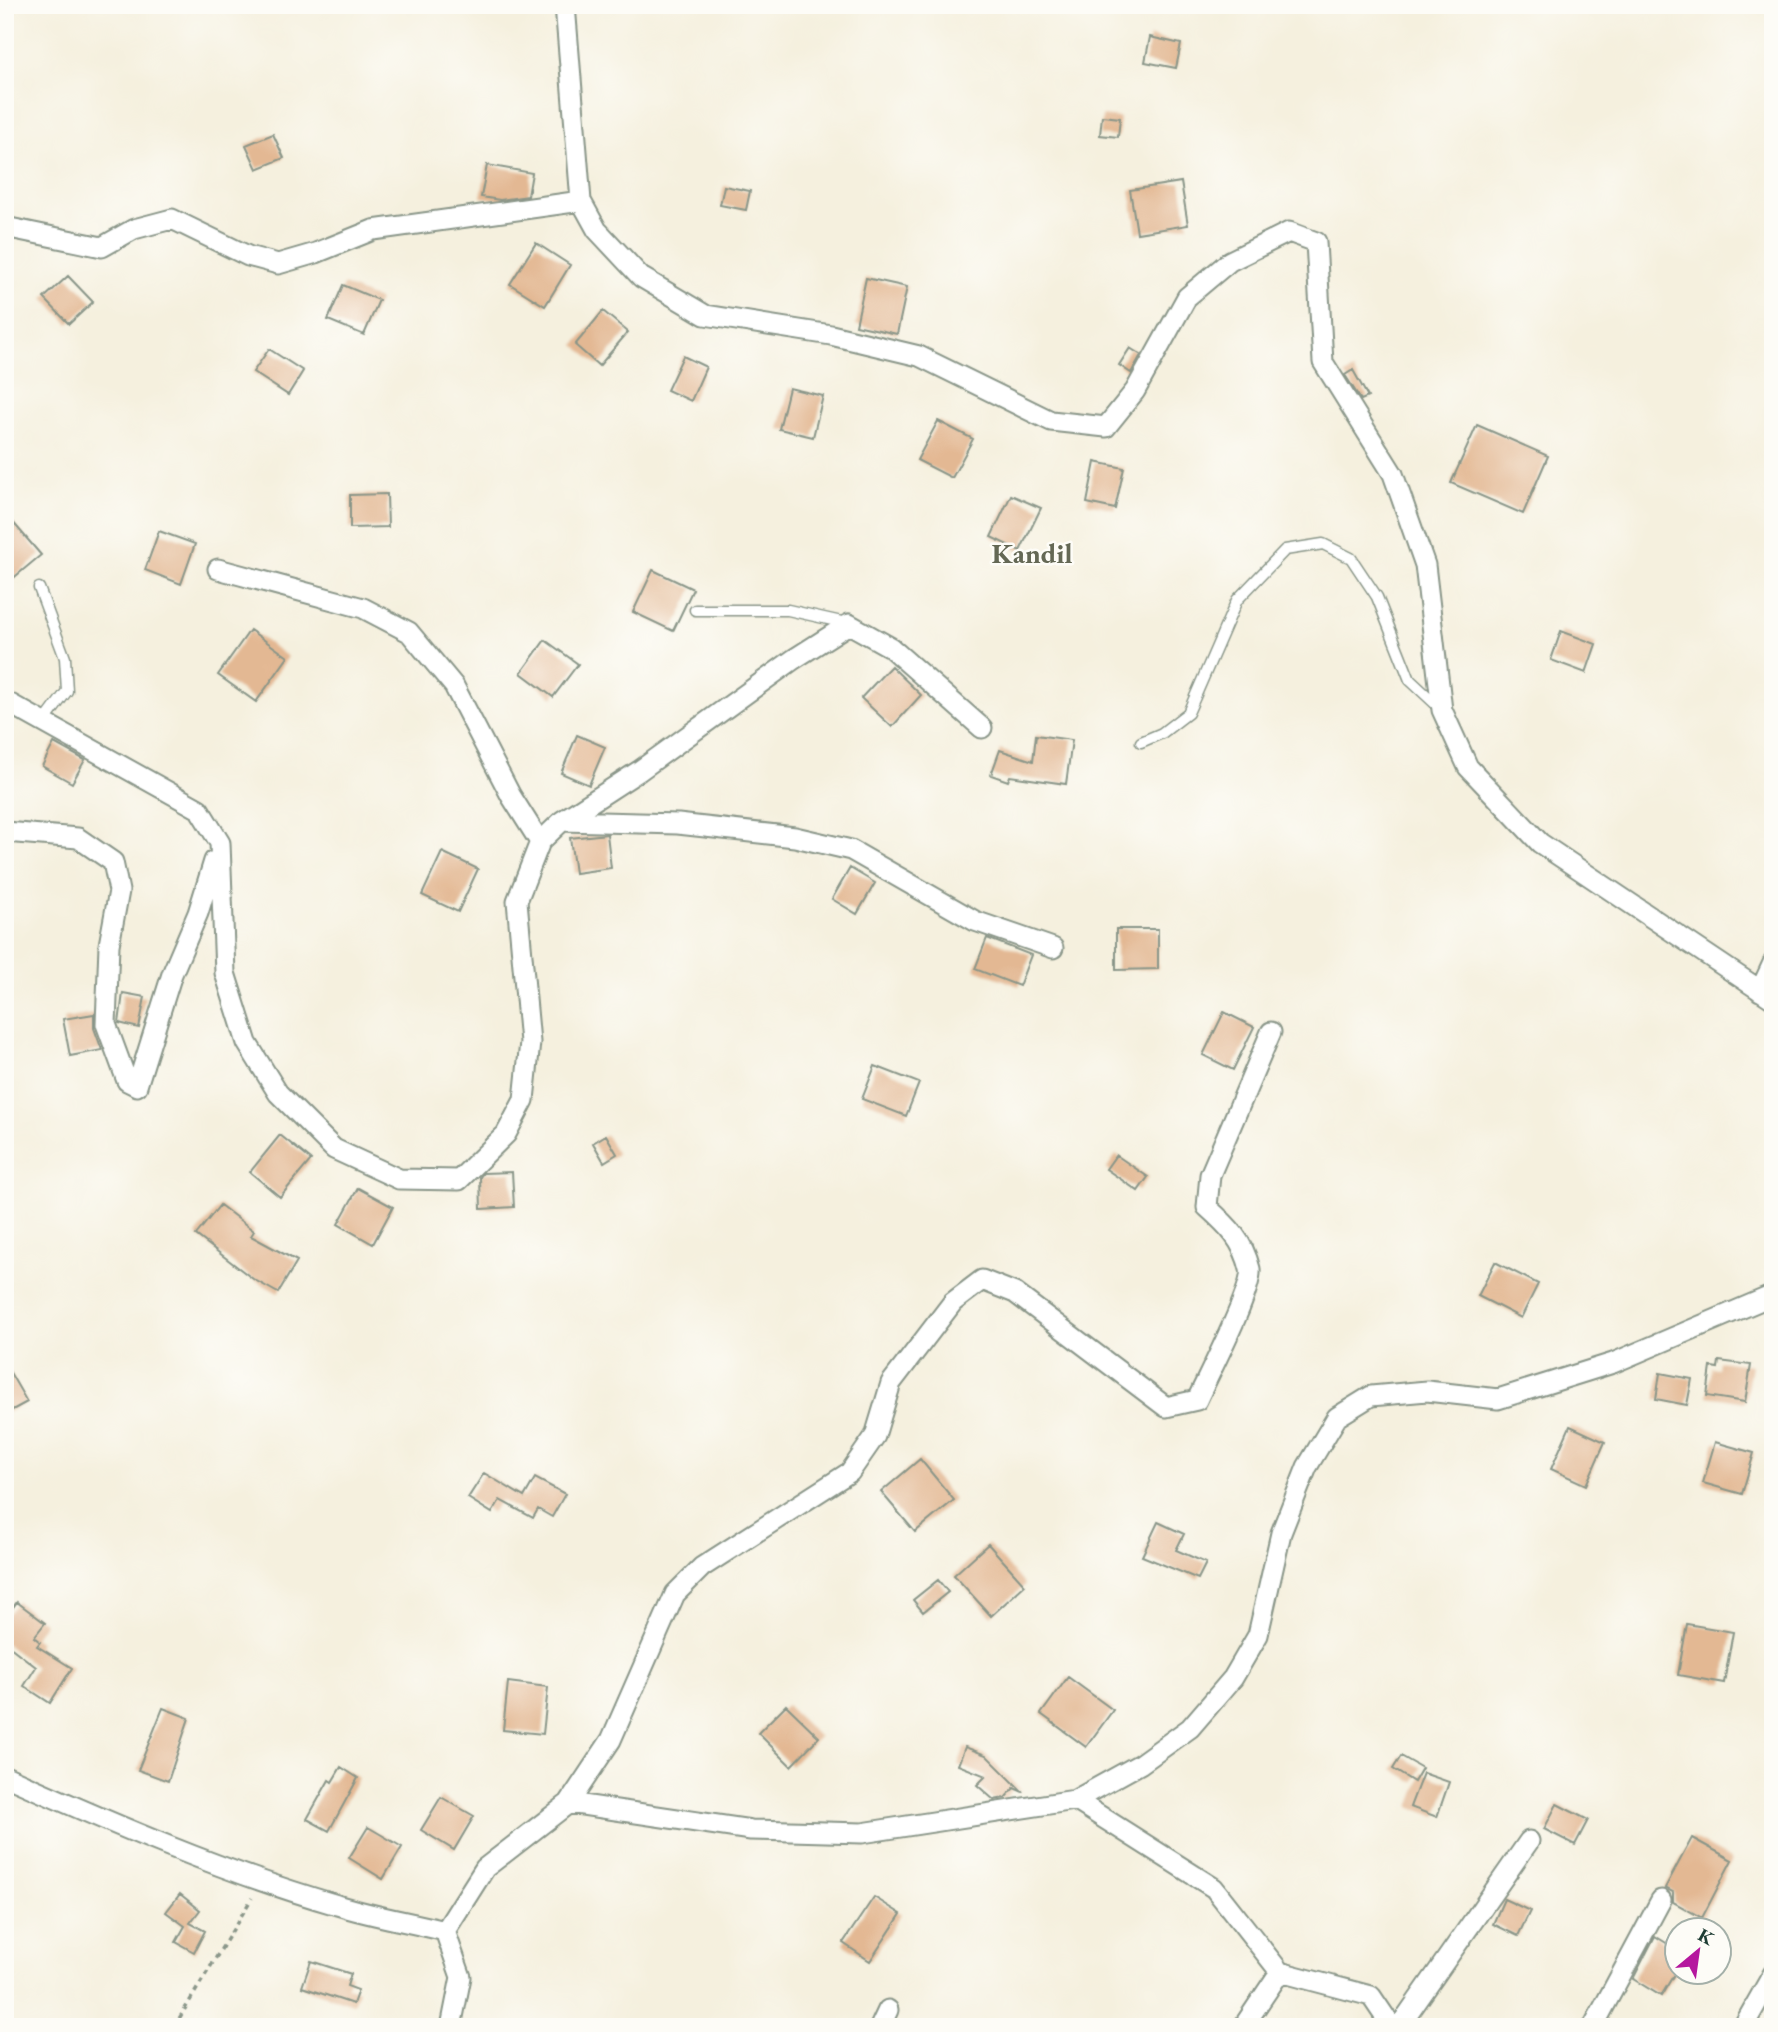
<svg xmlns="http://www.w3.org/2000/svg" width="1778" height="2032" font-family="'EB Garamond',serif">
  <rect width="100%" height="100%" fill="#fdfcf7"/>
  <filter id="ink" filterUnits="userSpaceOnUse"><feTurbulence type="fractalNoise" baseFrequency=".0143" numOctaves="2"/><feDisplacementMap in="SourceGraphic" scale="14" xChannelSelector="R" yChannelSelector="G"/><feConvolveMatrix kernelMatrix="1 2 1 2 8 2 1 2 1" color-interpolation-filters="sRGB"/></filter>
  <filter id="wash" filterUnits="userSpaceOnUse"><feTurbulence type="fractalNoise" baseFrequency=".00686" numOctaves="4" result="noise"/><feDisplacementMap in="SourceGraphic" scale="28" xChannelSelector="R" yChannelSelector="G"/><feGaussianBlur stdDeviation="1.57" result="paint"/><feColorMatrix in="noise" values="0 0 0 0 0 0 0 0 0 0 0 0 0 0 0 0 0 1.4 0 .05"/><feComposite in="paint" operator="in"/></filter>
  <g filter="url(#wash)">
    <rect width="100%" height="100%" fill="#f5f0de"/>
    <g id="blocks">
      <path fill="#e3b893" d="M1150 37 1181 44 1176 68 1145 62Z
        M1102 116 1120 118 1118 137 1100 135Z
        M273 134 284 158 257 169 246 145Z
        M487 165 532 173 528 196 500 200 481 197Z
        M1181 182 1188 225 1137 233 1130 190Z
        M724 186 750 191 746 210 720 205Z
        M536 243 570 265 545 306 510 284Z
        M68 276 93 302 69 324 44 298Z
        M866 278 907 287 897 334 856 325Z
        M343 285 379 300 364 335 328 320Z
        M603 311 628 332 599 366 575 345Z
        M1130 348 1141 355 1131 373 1119 365Z
        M269 349 303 371 288 395 253 372Z
        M683 356 706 367 691 401 667 390Z
        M1353 370 1368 397 1361 400 1345 375Z
        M789 388 823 396 813 437 779 429Z
        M938 421 973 439 952 478 917 460Z
        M1477 425 1548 456 1523 514 1451 483Z
        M1095 462 1124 468 1115 509 1087 503Z
        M387 494 388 527 350 528V495Z
        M1011 495 1041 508 1020 551 991 537Z
        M5 513 41 555 5 585Z
        M159 531 195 544 181 584 145 570Z
        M653 570 693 589 673 631 633 612Z
        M250 630 288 657 256 702 218 675Z
        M1561 631 1596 644 1586 673 1551 660Z
        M545 640 578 664 553 697 521 673Z
        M891 666 921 695 892 727 861 698Z
        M577 735 605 747 589 785 561 773Z
        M1036 735 1072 740 1066 784 1010 776 1008 781 991 775 1000 750 1033 761Z
        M54 743 85 760 72 783 42 766Z
        M607 834 611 868 575 873 570 838Z
        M442 852 478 869 458 912 422 895Z
        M850 868 875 883 857 914 832 899Z
        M1116 929H1158V969L1116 970Z
        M987 938 1031 955 1019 986 975 969Z
        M123 993 145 997 139 1028 119 1023Z
        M1224 1012 1254 1027 1233 1070 1203 1055Z
        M94 1014V1028L102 1050 70 1056 63 1019Z
        M875 1066 919 1083 906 1116 862 1099Z
        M280 1135 311 1160 280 1197 250 1172Z
        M606 1135 617 1154 604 1162 593 1143Z
        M1116 1155 1148 1177 1138 1191 1106 1169Z
        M512 1172 514 1207 481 1209 480 1177 483 1173Z
        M358 1188 393 1207 373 1244 338 1224Z
        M220 1205 254 1231 251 1236 297 1261 278 1293 253 1279 196 1235Z
        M1495 1262 1538 1284 1521 1318 1478 1296Z
        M1719 1361 1751 1365 1745 1402 1707 1396 1711 1367 1718 1368Z
        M5 1364 27 1402 5 1414Z
        M1660 1373 1692 1379 1687 1405 1656 1399Z
        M1570 1426 1605 1442 1586 1485 1551 1469Z
        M1715 1442 1754 1453 1742 1494 1703 1483Z
        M920 1459 954 1500 915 1532 881 1492Z
        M484 1473 524 1497 535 1478 565 1494 552 1517 538 1509 533 1518 500 1500 492 1513 468 1498Z
        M1158 1522 1184 1534 1176 1550 1206 1563 1198 1579 1142 1556Z
        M988 1544 1025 1585 991 1616 954 1575Z
        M938 1580 948 1592 923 1612 913 1600Z
        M17 1602 45 1623 34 1637 40 1642 37 1646 72 1668 50 1703 24 1686 36 1667 5 1643V1618Z
        M1687 1624 1733 1632 1724 1683 1678 1675Z
        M1068 1677 1113 1710 1086 1747 1041 1714Z
        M508 1682 548 1687 543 1734 503 1730Z
        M786 1705 819 1737 791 1766 758 1733Z
        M163 1708 189 1718 168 1781 138 1770Z
        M965 1747 986 1755 1023 1792 1014 1788 1005 1798 994 1800 977 1785 986 1776 958 1765Z
        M1401 1756 1422 1768 1414 1782 1393 1769Z
        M341 1767 358 1778 329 1831 307 1819 329 1780 332 1782Z
        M1423 1773 1449 1782 1437 1817 1410 1807Z
        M441 1797 474 1816 454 1850 421 1830Z
        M1557 1804 1588 1820 1575 1845 1544 1829Z
        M368 1827 402 1847 383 1879 349 1858Z
        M1692 1838 1732 1860 1702 1918 1673 1902V1892L1665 1888Z
        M180 1894 200 1910 190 1923 205 1931 194 1952 176 1942 185 1926 166 1912Z
        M874 1897 901 1914 870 1961 843 1943Z
        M1504 1899 1530 1911 1518 1936 1493 1924Z
        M1655 1936 1676 1949V1971L1661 1996 1633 1979Z
        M311 1961 351 1974 347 1986 358 1990 353 2004 302 1987Z"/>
    </g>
  </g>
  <g filter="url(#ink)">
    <use href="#blocks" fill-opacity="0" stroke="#8a9689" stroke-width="2"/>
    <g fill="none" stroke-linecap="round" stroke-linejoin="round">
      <g stroke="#8a9689" stroke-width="13">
        <path id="lane" d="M39 588 65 658 67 691 44 722
          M695 610H788L846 623
          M1141 742 1162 733 1188 713 1237 600 1285 550 1323 544 1351 558 1377 597 1410 680 1439 707"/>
      </g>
      <g stroke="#8a9689" stroke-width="23">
        <path id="street" d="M565 5 581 201 597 230 641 277 705 315 831 335 919 356 1051 421 1106 427 1135 391 1187 297 1230 261 1289 232 1316 242 1323 362 1393 474 1425 565 1442 710 1468 767 1540 843 1773 999
          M5 227 102 247 134 229 172 219 248 256 278 264 316 253 373 230 581 201
          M218 569 363 608 409 632 454 686 511 796 540 842
          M5 701 199 809 220 843 225 973 247 1043 278 1093 334 1149 399 1179 459 1180 506 1134 524 1100 530 1042 517 901 540 842 562 821 639 771 794 659 849 624 890 647 982 728
          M562 821 678 824 795 837 851 850 975 921 1053 948
          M5 832 78 838 113 862 119 891 109 945 106 1024 127 1081 137 1086 172 974 198 913 214 861
          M1760 991 1773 963
          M5 1776C113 1824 223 1872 337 1905 372 1916 409 1922 445 1931
          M1075 1800 1214 1888 1280 1972 1371 1996 1392 2027
          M569 1803 611 1740 675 1594 702 1567 850 1472 875 1436 891 1383 953 1302 982 1280 1015 1293 1166 1407 1197 1400C1207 1378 1254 1288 1250 1269 1243 1240 1228 1226 1207 1207L1210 1175 1271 1032
          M451 2027 461 1977 445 1931 485 1868 569 1803 751 1830 862 1833 1075 1800 1140 1764 1190 1728 1233 1678 1258 1635 1281 1533 1307 1467 1337 1417 1371 1396 1427 1391 1498 1399 1613 1363 1773 1295
          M880 2027 888 2010
          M1243 2027 1280 1972
          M1399 2027 1529 1841
          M1593 2027 1661 1900
          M1743 2027 1773 1974"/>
      </g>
      <path stroke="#8a9689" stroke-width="3.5" stroke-dasharray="5 5" stroke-linecap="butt" d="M174 2027 252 1898"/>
      <use href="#lane" stroke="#fff" stroke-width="10"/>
      <use href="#street" stroke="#fff" stroke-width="19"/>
    </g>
  </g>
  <g text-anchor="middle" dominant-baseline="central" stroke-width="5" stroke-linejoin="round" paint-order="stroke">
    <g font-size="28" font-weight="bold" fill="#646855" stroke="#fdfcf7">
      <text x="1032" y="553">Kandil</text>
    </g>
  </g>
  <rect width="1778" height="2032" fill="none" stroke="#fdfcf7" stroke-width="28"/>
  <g transform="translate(1698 1951) rotate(29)"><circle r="33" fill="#fdfcf7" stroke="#a4b0a9" stroke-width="2"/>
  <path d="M0-5L12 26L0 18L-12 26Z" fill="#b5179e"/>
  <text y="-10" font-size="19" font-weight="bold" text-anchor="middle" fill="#1f3d34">K</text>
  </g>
</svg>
